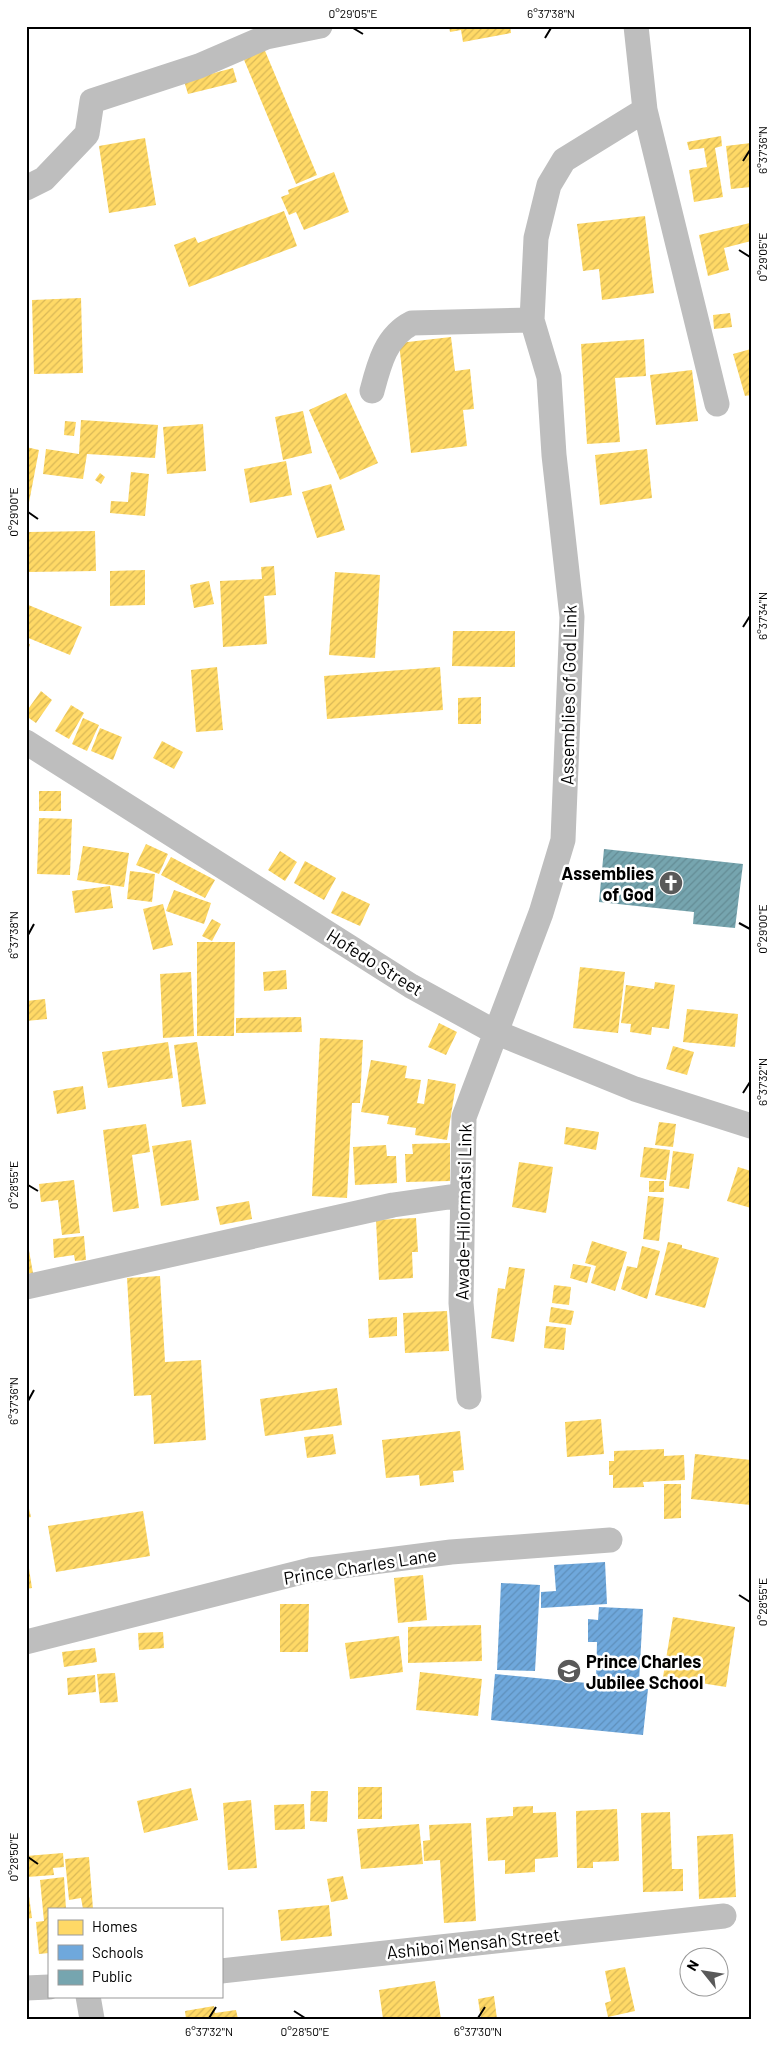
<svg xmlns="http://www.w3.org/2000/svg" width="777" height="2045" font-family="Barlow,sans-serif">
  <defs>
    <pattern id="homes-hatch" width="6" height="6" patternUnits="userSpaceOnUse" patternTransform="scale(1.25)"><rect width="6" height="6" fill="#ffd966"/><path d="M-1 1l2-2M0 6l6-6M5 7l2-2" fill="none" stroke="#d9b857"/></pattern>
    <pattern id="schools-hatch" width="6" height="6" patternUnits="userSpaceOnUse" patternTransform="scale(1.25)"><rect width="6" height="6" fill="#6fa8dc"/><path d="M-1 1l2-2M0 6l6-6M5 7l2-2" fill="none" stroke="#5e8fbb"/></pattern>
    <pattern id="public-hatch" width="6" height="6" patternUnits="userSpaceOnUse" patternTransform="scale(1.25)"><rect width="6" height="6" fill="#76a5af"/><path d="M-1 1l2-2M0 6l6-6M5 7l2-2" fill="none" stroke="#648c95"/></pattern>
  </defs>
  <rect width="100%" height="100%" fill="#fff"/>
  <path fill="url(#homes-hatch)" d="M449 26H510L511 33 463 42 461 30 450 32Z
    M263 46 317 175 296 184 242 55Z
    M233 68 237 82 188 94 184 81Z
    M721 136 722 146 715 148 723 197 694 202 689 170 707 167 704 148 689 150 687 142Z
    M145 138 156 205 109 213 99 146Z
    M751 143V187L731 189 726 146Z
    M334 172 349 212 304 230 296 212 289 215 281 197 289 194 288 190Z
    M284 211 297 246 189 287 174 245 195 237 198 243Z
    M645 216 654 293 602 300 599 269 583 271 577 224Z
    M750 223 751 241 724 248 729 270 708 276 699 235Z
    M81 298 83 373 34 374 32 300Z
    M730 313 732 327 714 329 713 315Z
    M451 337 455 371 470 369 474 409 463 410 467 446 411 453 399 343Z
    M644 339 646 376 615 378 620 442 587 444 581 344Z
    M751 349V395L745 396 733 354Z
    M692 370 698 421 656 425 650 375Z
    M346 393 378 463 340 480 309 410Z
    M303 411 312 453 283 460 275 417Z
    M81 420 158 425 155 458 87 454 83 479 43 474 46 449 79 454Z
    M65 421 76 422 74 436 64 435Z
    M203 424 206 471 167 474 163 427Z
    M26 447 39 450 27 513H26Z
    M647 449 652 498 600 505 595 455Z
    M286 461 292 495 250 503 244 469Z
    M131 472 149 474 145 516 110 513 111 501 128 502Z
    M100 473 105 477 101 484 95 480Z
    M331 484 345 530 317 538 302 492Z
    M95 531 96 571 28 572V532Z
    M274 566 276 595 264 596 267 644 223 647 220 581 262 579 261 567Z
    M145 570V605L110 606V571Z
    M335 572 380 575 375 658 329 655Z
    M209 581 214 604 194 608 190 585Z
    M26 604 82 627 70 655 26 637Z
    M453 631H515V667L452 666Z
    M26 643 30 644 27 655H26Z
    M217 667 223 730 196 732 191 670Z
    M440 667 443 710 327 719 324 676Z
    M41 691 52 700 36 723 26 716V712Z
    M481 697V724H458V698Z
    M71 705 84 713 69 739 55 731Z
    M83 718 99 725 87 751 72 744Z
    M100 728 122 737 113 760 91 751Z
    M162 741 183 752 174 769 153 758Z
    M39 791H61V811H39Z
    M39 818 72 819 70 875 37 874Z
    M146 844 168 854 159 874 136 865Z
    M83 846 129 853 124 887 77 880Z
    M280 851 297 862 285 881 268 870Z
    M171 857 215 880 205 898 161 875Z
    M305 861 336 878 324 900 294 883Z
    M130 871 155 874 152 902 127 899Z
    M110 886 113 908 75 913 72 891Z
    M174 890 211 903 204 924 166 911Z
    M342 891 370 904 360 926 331 913Z
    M163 904 173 945 153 950 143 909Z
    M212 919 221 924 212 941 202 936Z
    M197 942H235L234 1036H197Z
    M580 967 625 972 618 1033 573 1028Z
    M286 970 287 989 264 991 263 972Z
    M191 972 194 1036 163 1038 160 974Z
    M655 982 675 985 669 1029 652 1027 651 1035 630 1032 631 1024 621 1023 626 985 654 989Z
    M45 999 47 1019 26 1021V1001Z
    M687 1009 738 1014 735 1047 683 1042Z
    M301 1017 302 1032 236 1033V1018Z
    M439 1023 457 1032 446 1055 428 1047Z
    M320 1038 363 1040 360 1103H352L347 1198 312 1196Z
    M168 1042 173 1078 108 1088 102 1052Z
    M197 1042 206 1104 182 1107 174 1045Z
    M673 1046 694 1052 687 1075 666 1069Z
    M371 1060 407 1066 405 1078 421 1080 417 1103 424 1104 428 1079 456 1084 447 1140 415 1135 416 1128 387 1124 389 1116 361 1112Z
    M83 1086 86 1109 57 1114 53 1091Z
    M659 1122 676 1124 673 1147 655 1145Z
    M146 1124 150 1152 132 1155 139 1208 113 1212 103 1130Z
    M566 1127 599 1132 596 1150 564 1144Z
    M191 1140 199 1200 161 1206 152 1146Z
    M450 1143V1181L406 1182 405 1154H413L412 1144Z
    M386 1145 387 1156H396L397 1183 355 1185 353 1147Z
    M644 1147 670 1150 666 1180 640 1177Z
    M673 1151 694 1154 689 1189 669 1186Z
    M519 1162 553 1167 546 1213 512 1207Z
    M738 1167 751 1171V1208L727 1201Z
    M74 1180 80 1233 62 1235 58 1200 41 1202 39 1184Z
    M649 1181H664V1192H649Z
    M648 1196 664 1198 659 1241 643 1239Z
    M249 1201 252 1219 220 1225 216 1207Z
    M416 1218 418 1252H412L413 1278 379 1280 376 1220Z
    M84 1236 86 1260 75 1261 74 1255 54 1258 53 1239Z
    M592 1241 627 1252 615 1291 591 1283 596 1266 585 1263Z
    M668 1242 682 1245V1248L719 1258 705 1308 655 1295Z
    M26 1245H28L33 1273 26 1274Z
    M642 1246 660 1251 647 1299 621 1289 627 1266 637 1268Z
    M573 1264 591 1267 587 1283 570 1278Z
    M509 1267 525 1269 514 1342 491 1338 498 1288 505 1289Z
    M160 1276 165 1362 201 1360 206 1440 154 1444 151 1395 134 1396 127 1278Z
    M554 1285 571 1287 569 1305 552 1303Z
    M551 1307 574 1311 571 1325 549 1322Z
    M447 1311 449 1351 405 1353 403 1313Z
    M397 1317V1336L369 1338 368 1319Z
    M546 1326 566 1328 564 1350 544 1348Z
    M337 1388 342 1425 265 1436 260 1399Z
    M601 1419 604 1454 567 1457 565 1422Z
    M460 1431 464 1470 453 1471 454 1482 420 1486 419 1475 386 1478 382 1440Z
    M333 1434 336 1454 307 1458 304 1437Z
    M664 1449V1456L684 1455 685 1480 643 1482 644 1487 613 1488V1475H609V1461H614V1451Z
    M695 1454 751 1460V1505L691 1499Z
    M664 1484H681V1518L664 1519Z
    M26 1497 31 1517 26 1518Z
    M143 1511 150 1556 56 1572 48 1526Z
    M26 1562H28L32 1588 26 1589Z
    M423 1575 427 1620 398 1623 394 1578Z
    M280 1604H309L308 1652H280Z
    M673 1617 735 1627 726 1687 663 1677Z
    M481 1625 482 1661 408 1663V1627Z
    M163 1632 164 1648 139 1650 138 1633Z
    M399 1636 403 1672 350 1679 345 1643Z
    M95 1648 97 1662 64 1667 62 1652Z
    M420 1672 482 1679 478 1716 416 1710Z
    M115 1673 118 1702 100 1703 97 1674Z
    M95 1675 96 1692 68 1695 67 1678Z
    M358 1787H382V1819H358Z
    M191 1788 198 1820 144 1833 137 1801Z
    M311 1791H328L327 1822 310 1821Z
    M251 1800 257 1868 228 1870 223 1803Z
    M304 1804 305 1829 275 1830 274 1805Z
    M533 1806V1813L556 1812 558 1857 535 1859V1872L505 1874V1860L488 1861 486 1818 513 1816V1807Z
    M617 1809 619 1861 593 1862V1868H577L576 1811Z
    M670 1812 672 1869H683V1891L643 1892 641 1813Z
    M471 1823 476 1921 444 1923 440 1860 424 1861 423 1841 430 1840 429 1825Z
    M419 1824 423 1864 361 1869 357 1829Z
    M733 1834 736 1897 699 1899 697 1836Z
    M63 1853 64 1867 53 1868 54 1875 27 1877 26 1856Z
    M89 1857 93 1909H83L81 1898 69 1900 65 1859Z
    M343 1876 348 1899 331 1902 327 1879Z
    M64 1877 66 1909H49V1953L39 1954 36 1922 44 1921 40 1880Z
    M28 1889 32 1918 26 1919V1890Z
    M329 1905 332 1936 281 1941 278 1910Z
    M625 1967 635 2011 608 2017 605 2003 611 2001 605 1971Z
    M435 1981 441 2019H383L379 1990Z
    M494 1996 497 2019H481L478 1999Z
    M214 2006 215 2013 236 2010 238 2019H186L185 2011Z"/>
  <path fill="url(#schools-hatch)" d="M605 1562 607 1604 541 1608V1592L556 1591 554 1565Z
    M501 1583 540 1585 535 1671 497 1670Z
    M599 1607 643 1609 639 1682 596 1681 597 1642H588V1619L598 1620Z
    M495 1674 648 1689 643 1735 491 1720Z"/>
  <path fill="url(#public-hatch)" d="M604 849 743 864 735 928 693 924 694 912 599 902Z"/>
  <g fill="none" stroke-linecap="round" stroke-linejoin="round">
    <path stroke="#bebebe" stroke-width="25" d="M636 26 645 110 717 404
      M26 188 44 179 87 134 92 101 199 66 266 37 320 26
      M372 391C379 364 386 336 412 323L532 320 536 238 549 185 564 160 645 110
      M26 742 411 986 495 1032 635 1089 751 1126
      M26 1287 393 1205 449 1197 462 1198
      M469 1397 461 1303 464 1117 541 913 563 840 572 617 554 455 549 377 532 320
      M26 1642 310 1570 451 1552 610 1540
      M221 1971 724 1916
      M26 1988 49 1987
      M88 1996 92 2019"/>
  </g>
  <path fill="none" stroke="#000" stroke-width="2" d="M353 28 363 34M545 38 551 28M743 161 750 150M739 250 750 257M28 512 38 519M743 627 750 616M739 923 750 929M28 935 34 924M743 1093 750 1082M28 1185 38 1191M28 1401 34 1390M739 1595 750 1602M28 1857 38 1864M294 2011 305 2018M209 2018 216 2007M478 2018 485 2007"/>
  <defs>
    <g id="church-disc" transform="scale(1.25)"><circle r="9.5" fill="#595959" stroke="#fff"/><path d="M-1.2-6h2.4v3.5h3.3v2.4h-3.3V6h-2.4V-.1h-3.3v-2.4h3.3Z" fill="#fff"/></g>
    <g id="school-disc" transform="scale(1.25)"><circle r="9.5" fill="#595959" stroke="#fff"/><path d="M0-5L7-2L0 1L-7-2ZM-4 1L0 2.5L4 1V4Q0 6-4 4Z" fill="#fff"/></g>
  </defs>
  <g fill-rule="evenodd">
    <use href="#church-disc" x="671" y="883"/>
    <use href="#school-disc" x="569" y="1671"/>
  </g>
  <g text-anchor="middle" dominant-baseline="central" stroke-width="5" stroke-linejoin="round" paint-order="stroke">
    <g font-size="18" fill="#000" stroke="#fff">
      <text transform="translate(568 695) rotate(-89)">Assemblies of God Link</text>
      <text transform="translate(375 962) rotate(32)">Hofedo Street</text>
      <text transform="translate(463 1212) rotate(-89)">Awade-Hilormatsi Link</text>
      <text transform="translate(360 1566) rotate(-9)">Prince Charles Lane</text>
      <text transform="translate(473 1943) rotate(-6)">Ashiboi Mensah Street</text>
    </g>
    <g font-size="18" font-weight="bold" fill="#000" stroke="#fff" text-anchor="end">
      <text x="654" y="873">Assemblies<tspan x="654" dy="21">of God</tspan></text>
      <text x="586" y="1661" text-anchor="start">Prince Charles<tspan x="586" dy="21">Jubilee School</tspan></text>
    </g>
  </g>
  <rect width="777" height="2045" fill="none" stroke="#ffffff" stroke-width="55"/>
  <rect x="48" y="1908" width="175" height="90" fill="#ffffff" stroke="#999999"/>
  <rect x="58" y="1920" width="25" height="15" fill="#ffd966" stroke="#999999"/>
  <text x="92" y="1932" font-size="15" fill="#000000">Homes</text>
  <rect x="58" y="1945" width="25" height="15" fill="#6fa8dc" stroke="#999999"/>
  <text x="92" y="1958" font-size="15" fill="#000000">Schools</text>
  <rect x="58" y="1970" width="25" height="15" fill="#76a5af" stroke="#999999"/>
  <text x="92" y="1982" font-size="15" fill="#000000">Public</text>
  <g transform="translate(704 1972) rotate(300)"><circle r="24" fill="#ffffff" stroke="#999999"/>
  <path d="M0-4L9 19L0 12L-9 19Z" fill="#595959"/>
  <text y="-8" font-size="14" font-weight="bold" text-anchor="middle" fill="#000000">N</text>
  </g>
  <rect x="28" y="28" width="722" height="1990" fill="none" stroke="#000" stroke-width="2"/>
  <g font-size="12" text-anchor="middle" fill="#000">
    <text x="353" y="18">0°29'05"E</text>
    <text x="551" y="18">6°37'38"N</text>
    <text transform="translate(763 150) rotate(-90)" y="4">6°37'36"N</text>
    <text transform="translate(763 257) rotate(-90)" y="4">0°29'05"E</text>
    <text transform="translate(14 512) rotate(-90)" y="4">0°29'00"E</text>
    <text transform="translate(763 616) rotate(-90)" y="4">6°37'34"N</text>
    <text transform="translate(763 929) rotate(-90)" y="4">0°29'00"E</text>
    <text transform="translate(14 935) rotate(-90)" y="4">6°37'38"N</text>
    <text transform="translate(763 1082) rotate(-90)" y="4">6°37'32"N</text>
    <text transform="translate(14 1185) rotate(-90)" y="4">0°28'55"E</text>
    <text transform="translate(14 1401) rotate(-90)" y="4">6°37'36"N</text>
    <text transform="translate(763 1602) rotate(-90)" y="4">0°28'55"E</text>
    <text transform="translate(14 1857) rotate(-90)" y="4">0°28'50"E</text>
    <text x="209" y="2036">6°37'32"N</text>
    <text x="305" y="2036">0°28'50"E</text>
    <text x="478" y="2036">6°37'30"N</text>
  </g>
</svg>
